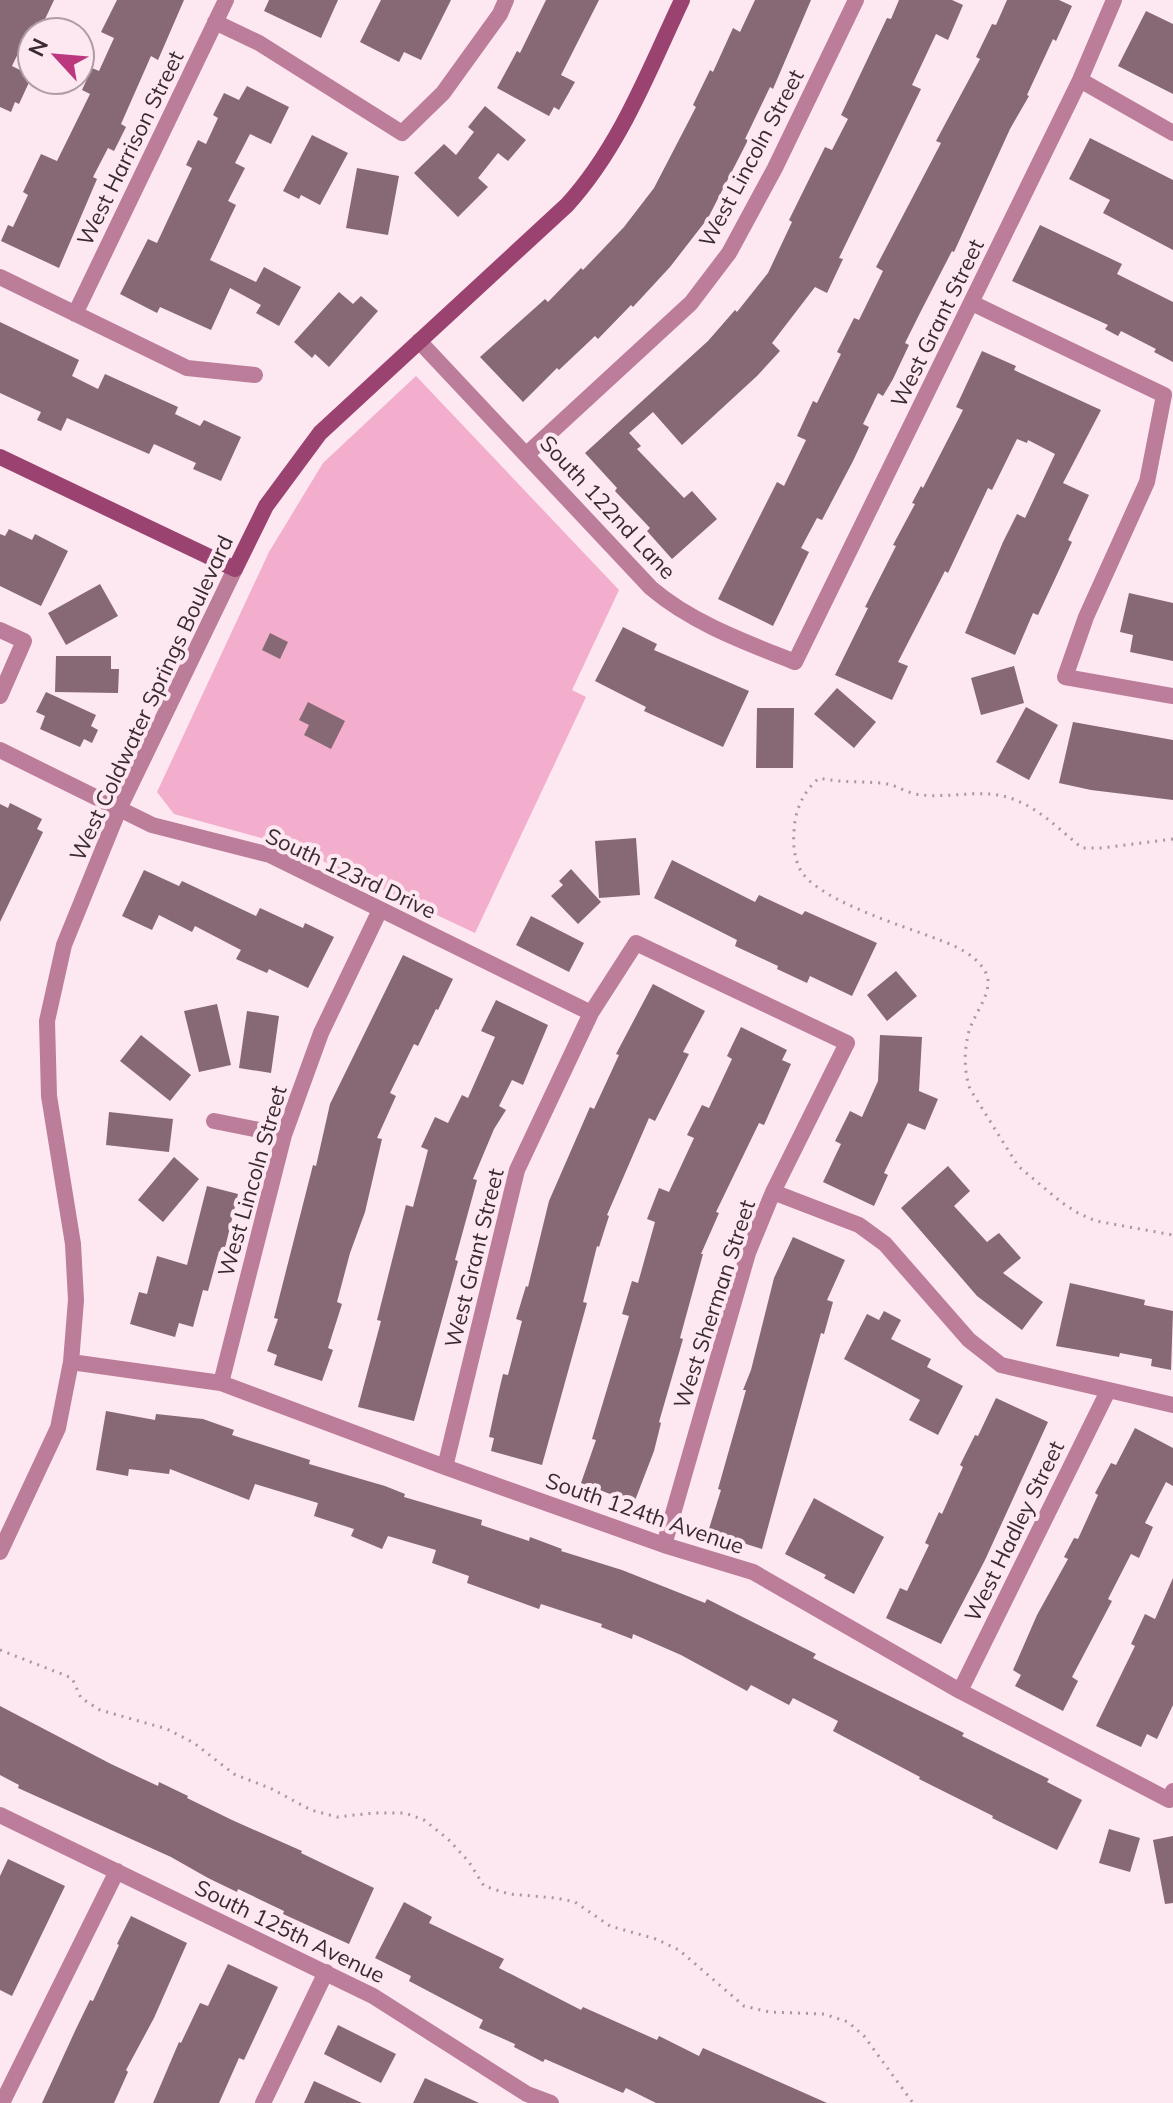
<svg xmlns="http://www.w3.org/2000/svg" width="1173" height="2103" font-family="Mulish,sans-serif">
  <rect width="100%" height="100%" fill="#fde7f0"/>
  <path fill="#f2aecc" d="M416 376 619 590 572 690 586 697 475 933 291 846 174 814 157 792 269 552 323 463Z"/>
  <path fill="#876875" d="M0 0H54L39 32H32V42L25 39 12 66 32 76 19 104 15 102 11 112 0 107Z
    M117 0H184L158 60 151 56 121 124 126 127 114 151 108 148 93 177 97 179 59 268 1 241 8 225 13 227 28 195 23 192 41 154 57 161 90 94 82 90 92 68 99 71 114 38 101 32Z
    M269 0H338L321 38 264 11Z
    M381 0H451L421 60 404 52 399 62 360 42Z
    M546 0H599L561 75 575 82 559 110 554 107 549 116 497 88 517 51 520 53Z
    M755 0H811L773 89 770 87 745 139 748 140 708 218 670 267 633 307 631 305 598 339 595 336 559 370 557 368 523 402 480 357 545 299 548 302 581 268 583 270 624 227 654 188 696 107 693 105 710 70 713 72 733 28 740 32Z
    M899 0H952L963 5 948 40 936 34 912 85 921 89 839 258 843 259 827 293 815 287 772 343 780 351 757 376 682 445 653 412 629 433 641 446 637 449 684 498 692 491 717 519 672 559 647 531 650 528 615 491 617 488 585 453 708 341 735 310 737 312 768 273 792 222 789 220 825 147 832 150 848 119 841 115 850 96 887 18 891 19Z
    M1007 0H1059L1072 6 1056 41 1053 39 1027 95 1029 96 1010 129 954 252 952 251 921 311 905 343 909 345 893 379 883 396 878 393 863 424 869 427 853 461 822 520 817 518 801 548 809 552 773 626 718 599 777 482 784 486 806 440 797 436 813 401 817 403 841 354 837 352 854 318 859 320 883 271 876 267 941 143 936 141 980 59 976 57 992 24 996 25Z
    M1146 11 1173 24V94L1118 66Z
    M247 86 289 107 271 144 250 134 235 163 245 168 228 201 236 205 210 260 256 282 264 267 301 287 279 326 256 313 261 305 230 288 211 330 160 307 157 313 120 294 148 239 157 243 192 168 186 165 198 140 206 144 218 118 213 115 224 93 239 100Z
    M485 106 526 140 508 161 498 153 478 178 488 187 458 217 414 173 444 144 456 155 474 132 468 127Z
    M312 135 348 153 320 205 301 195 299 199 283 191Z
    M1090 138 1173 180V250L1103 213 1110 200 1069 179Z
    M357 168 399 176 388 235 346 228Z
    M1040 225 1122 264 1117 274 1173 302V362L1154 352 1156 349 1121 331 1118 336 1105 329 1108 325 1012 281Z
    M339 292 353 304 361 296 378 311 329 367 315 354 312 358 294 342Z
    M0 322 79 360 72 376 98 389 105 374 178 407 175 414 200 426 204 420 241 437 221 481 193 469 196 463 154 444 149 454 67 418 61 431 37 420 41 412 0 393Z
    M982 351 1016 366 1014 370 1101 410 1063 483 1089 495 1068 540 1072 542 1054 581 1038 615 1033 613 1015 655 965 633 1003 542 1017 514 1025 518 1055 454 1028 440 1027 443 1017 439 992 490 988 488 948 573 945 571 898 662 908 666 892 700 835 675 868 608 865 607 896 546 893 545 915 504 912 503 921 486 923 488 963 410 956 407Z
    M9 529 32 540 35 534 68 551 41 606 0 586V534L5 536Z
    M100 584 118 616 66 645 48 613Z
    M1129 593 1173 603V661L1130 652 1133 635 1120 632Z
    M623 627 657 644 654 650 749 691 723 747 644 711 646 707 595 681Z
    M270 633 288 642 280 659 262 650Z
    M56 656H111V669H119L118 693 55 692Z
    M1014 666 1024 703 981 715 971 678Z
    M837 688 876 722 854 748 814 714Z
    M46 692 96 715 91 726 98 730 92 743 84 739 80 747 40 729 45 716 36 712Z
    M308 702 345 721 331 749 304 735 309 725 299 720Z
    M1026 707 1058 725 1029 780 996 762Z
    M757 708H794L793 768H756Z
    M1073 722 1173 740V800L1091 790 1059 783Z
    M10 803 42 819 37 829 43 832 0 922V804L8 808Z
    M636 838 640 895 599 898 595 841Z
    M672 860 755 902 759 895 802 915 805 911 877 943 852 996 810 976 807 983 777 969 778 966 735 946 737 940 654 898Z
    M571 869 601 902 578 924 551 896 563 885 559 881Z
    M144 870 179 886 182 881 256 916 260 908 303 928 305 923 334 937 308 988 269 969 267 973 236 959 241 950 195 926 192 932 159 915 152 930 122 916Z
    M531 916 584 943 569 972 516 945Z
    M403 955 453 979 438 1010 436 1009 418 1046 414 1044 390 1093 396 1096 377 1138 382 1139 365 1212 350 1253 337 1302 342 1304 328 1348 333 1350 322 1381 274 1365 277 1355 267 1351 278 1319 274 1318 313 1165 316 1166 330 1104Z
    M896 971 917 996 887 1021 867 995Z
    M653 984 705 1011 683 1052 689 1054 655 1121 649 1118 607 1215 609 1216 599 1247 597 1246 583 1302 587 1303 542 1465 491 1451 494 1438 489 1437 498 1395 503 1374 508 1375 522 1321 516 1319 526 1286 528 1287 549 1201 590 1107 594 1109 619 1055 616 1054Z
    M496 1000 548 1025 523 1085 512 1080 499 1106 506 1110 494 1129 473 1179 477 1180 455 1260 458 1261 414 1421 358 1407 381 1321 377 1320 406 1205 413 1207 428 1150 421 1147 435 1117 448 1123 462 1095 468 1098 495 1037 481 1031Z
    M217 1004 231 1065 199 1072 184 1011Z
    M247 1011 279 1016 271 1073 239 1068Z
    M741 1027 787 1050 782 1060 791 1064 764 1125 759 1123 716 1212 719 1213 701 1254H703L680 1338 683 1339 659 1422 661 1423 654 1451 634 1503 581 1483 596 1440 592 1439 629 1316 622 1314 632 1281 638 1283 655 1222 647 1219 659 1188 669 1192 694 1138 687 1135 702 1105 709 1108 732 1059 727 1056Z
    M141 1035 191 1075 170 1101 120 1061Z
    M880 1035 922 1037 919 1091 938 1099 925 1130 908 1123 884 1173 888 1175 874 1206 823 1182 841 1144 835 1141 850 1111 862 1117 878 1081Z
    M109 1112 173 1119 169 1152 106 1145Z
    M174 1157 199 1179 163 1222 138 1200Z
    M948 1166 970 1191 954 1206 987 1242 999 1233 1021 1258 1003 1273 1043 1302 1022 1330 977 1296 901 1208Z
    M207 1186 238 1194 224 1252 219 1251 208 1291 203 1290 193 1327 179 1323 175 1337 130 1324 139 1292 147 1294 157 1256 187 1265Z
    M793 1237 845 1260 827 1300 833 1302 824 1334 821 1333 762 1549 708 1532 721 1490 718 1489 746 1390H743L751 1370 774 1278Z
    M1070 1283 1145 1300 1144 1305 1173 1311 1171 1370 1151 1366 1152 1359 1120 1353 1119 1357 1056 1346Z
    M884 1311 901 1320 891 1339 931 1359 927 1367 963 1386 938 1435 909 1420 920 1400 844 1359 867 1314 879 1320Z
    M996 1398 1048 1422 985 1560 941 1644 886 1618 900 1588 907 1591 929 1545 925 1543 939 1512 942 1514 963 1467 960 1465 975 1435 978 1436Z
    M106 1411 155 1420 156 1414 203 1419 234 1430 232 1435 310 1460 309 1464 385 1486 405 1494 404 1497 482 1520 481 1525 529 1541 530 1537 562 1549 561 1551 622 1570 705 1603 707 1599 816 1654 813 1658 964 1733 962 1736 1049 1779 1047 1782 1082 1800 1057 1850 992 1818 993 1816 919 1779 920 1777 833 1731 838 1721 793 1698 789 1705 751 1685 747 1691 681 1655 633 1634 632 1639 601 1627 602 1624 541 1604 539 1609 467 1583 469 1576 432 1563 436 1550 388 1536 382 1549 351 1536 354 1529 314 1516 318 1503 255 1484 249 1500 170 1469 169 1474 129 1469 128 1476 96 1470Z
    M1135 1428 1173 1448V1486L1166 1482 1145 1523 1153 1527 1139 1558 1131 1554 1108 1599 1112 1601 1072 1677 1078 1681 1063 1711 1015 1686 1021 1675 1013 1670 1037 1615 1068 1559 1064 1557 1074 1538 1078 1539 1098 1495 1095 1493 1111 1463 1116 1465Z
    M814 1498 884 1537 854 1594 824 1578 826 1575 785 1554Z
    M1173 1578V1705L1157 1739 1147 1734 1141 1747 1096 1726 1135 1646 1131 1644 1145 1614 1155 1619Z
    M0 1706 111 1764 158 1786 159 1782 188 1796 187 1798 232 1820 302 1851 301 1853 374 1888 349 1944 283 1914 284 1911 238 1889 237 1892 208 1878 171 1857 18 1788 19 1785 0 1775Z
    M1109 1829 1140 1838 1130 1872 1099 1863Z
    M1173 1836V1903L1165 1904 1153 1840Z
    M8 1859 65 1886 12 1996 0 1990V1876Z
    M404 1902 432 1917 429 1923 504 1959 499 1968 581 2010 583 2007 657 2040 659 2036 699 2056 703 2048 827 2103H656L626 2088 623 2093 545 2059 543 2062 514 2047 515 2044 479 2028 483 2020 409 1981 411 1976 375 1958Z
    M131 1916 187 1943 154 2018 126 2070 128 2072 114 2103H42L75 2031 90 2000 93 2001 119 1945 117 1944Z
    M228 1964 278 1987 244 2060 239 2058 219 2103H153L179 2042 181 2043 200 2003 208 2006Z
    M338 2025 396 2054 381 2083 324 2054Z
    M425 2078 479 2103H413Z
    M314 2081 362 2103H304Z"/>
  <g fill="none" stroke-linecap="round" stroke-linejoin="round">
    <path stroke="#a9979e" stroke-width="3" stroke-dasharray="2 6" stroke-linecap="butt" d="M1173 839 1102 848H1082C1060 830 1040 809 1013 799 981 787 948 800 915 794 903 791 892 783 880 783 859 781 841 783 819 778 803 792 795 810 794 831 793 843 794 856 799 867 812 899 904 926 937 939 954 945 977 955 986 973 995 992 972 1015 968 1035 964 1053 964 1071 970 1089L1018 1166 1061 1202 1078 1213 1096 1221 1173 1235
      M0 1650 72 1678 81 1698 100 1710 167 1729 194 1743 234 1774 272 1789 311 1810 337 1817 374 1813H405L424 1820 448 1839 469 1862 484 1886 509 1894 556 1898 575 1902 610 1926 656 1939 679 1950 744 2006 769 2012 824 2014 848 2022 864 2036 913 2103"/>
    <path stroke="#bb7d99" stroke-width="16" d="M215 22 259 43 402 133 443 93 500 14 506 0
      M1080 80 1173 133
      M0 277 187 368 255 375
      M972 303 1164 395 1147 482 1086 617 1065 677 1173 696
      M75 314 226 0
      M419 341 651 588C692 623 745 642 795 662L1080 80 1114 0
      M527 454 691 303 729 253 775 168 856 0
      M0 630 24 641 0 696
      M0 750 152 825 270 855 591 1013
      M214 1121 284 1135
      M773 1192 859 1225 885 1244 969 1340 1001 1365 1173 1405
      M71 1362 221 1383 445 1467 664 1545 753 1572 960 1691 1169 1800 1173 1791
      M221 1383 284 1135 321 1033 380 910
      M445 1467 517 1170 591 1013 636 943 847 1043 773 1192 748 1253 664 1545
      M0 1552 58 1428 71 1362 76 1300 73 1244 49 1096 47 1021 64 945 120 807 235 569
      M960 1691 1108 1391
      M0 1815 373 1996 527 2094 551 2103
      M2 2103 117 1871
      M263 2103 326 1972"/>
    <path stroke="#9b4370" stroke-width="16" d="M0 457 235 569 266 506 320 433 567 205C620 147 649 70 682 0"/>
  </g>
  <g text-anchor="middle" dominant-baseline="central" stroke-width="8" stroke-linejoin="round" paint-order="stroke">
    <g font-size="22" fill="#392b31" stroke="#fde7f0">
      <text transform="translate(130 148) rotate(-64)">West Harrison Street</text>
      <text transform="translate(751 158) rotate(-62)">West Lincoln Street</text>
      <text transform="translate(937 323) rotate(-64)">West Grant Street</text>
      <text transform="translate(608 507) rotate(47)">South 122nd Lane</text>
      <text transform="translate(151 698) rotate(-65)">West Coldwater Springs Boulevard</text>
      <text transform="translate(351 873) rotate(25)">South 123rd Drive</text>
      <text transform="translate(252 1181) rotate(-74)">West Lincoln Street</text>
      <text transform="translate(474 1258) rotate(-76)">West Grant Street</text>
      <text transform="translate(714 1304) rotate(-72)">West Sherman Street</text>
      <text transform="translate(645 1513) rotate(19)">South 124th Avenue</text>
      <text transform="translate(1014 1531) rotate(-64)">West Hadley Street</text>
      <text transform="translate(290 1931) rotate(26)">South 125th Avenue</text>
    </g>
  </g>
  <g transform="translate(56 56) rotate(296)"><circle r="38" fill="#fde7f0" stroke="#af9ca4" stroke-width="2"/>
  <path d="M0-6L14 30L0 20L-14 30Z" fill="#bb387f"/>
  <text y="-12" font-size="22" font-weight="bold" text-anchor="middle" fill="#392b31">N</text>
  </g>
</svg>
